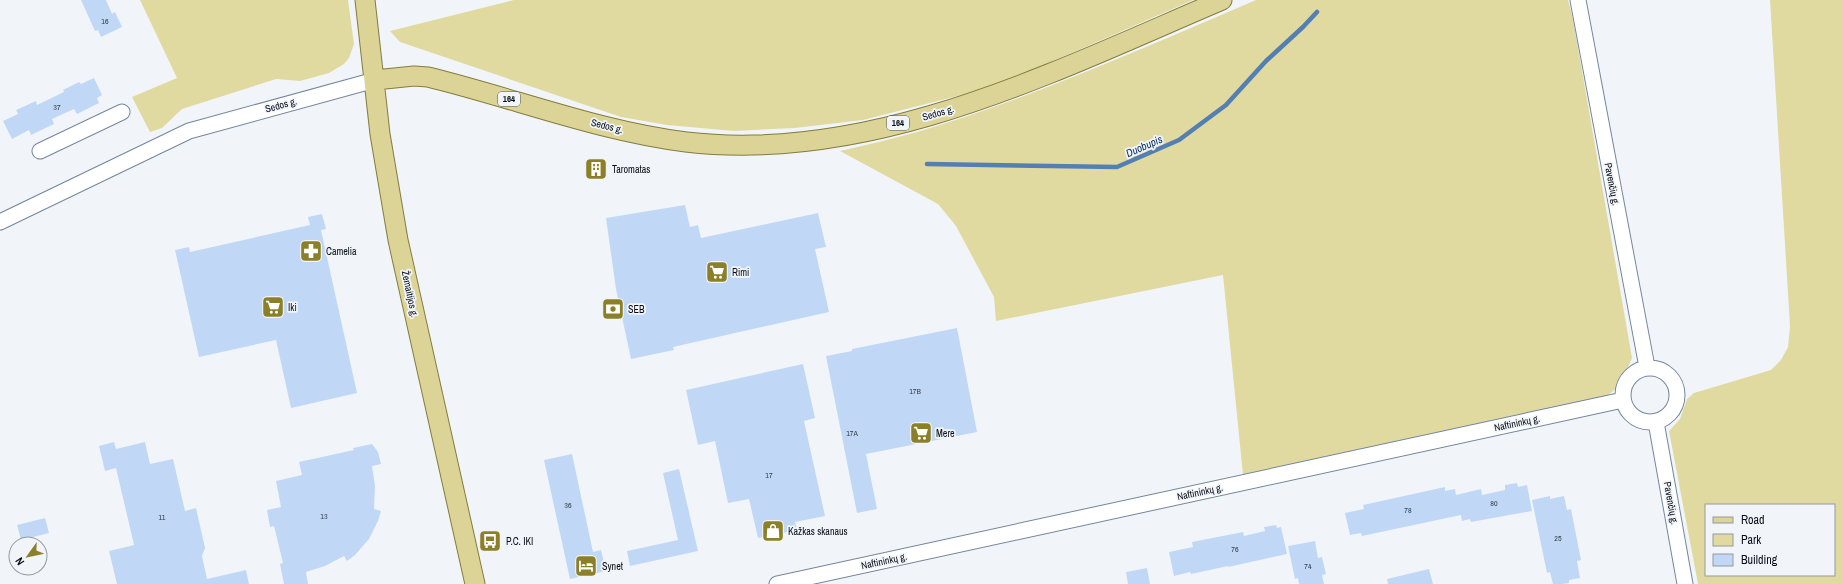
<svg xmlns="http://www.w3.org/2000/svg" width="1843" height="584" font-family="'Archivo Narrow',sans-serif">
  <rect width="100%" height="100%" fill="#f1f5fa"/>
  <path fill="#e0daa1" fill-rule="evenodd" d="M140 0H348L354 44 349 58 344 64 329 73 300 81 276 79 182 109 162 128 150 132 132 97 177 78Z
    M514 0H1193L1042 66 973 92 863 120 795 128 734 131 667 125 621 117 400 42 390 31Z
    M1256 0H1568L1573 19 1632 358C1624 377 1622 386 1604 398L1243 475 1223 275 996 321 994 297 956 226 938 204 840 151C866 145 892 139 917 132 1033 98 1145 47 1256 0Z
    M1770 0H1843V584H1698L1669 431 1680 419 1687 399 1694 393 1771 370 1781 360 1788 347 1790 326ZM1706 505H1834V575H1706Z"/>
  <g fill="none" stroke-linecap="round" stroke-linejoin="round">
    <path stroke="#537fb3" stroke-width="4.5" d="M927 164 1117 167 1179 140 1226 105 1266 61 1303 27 1317 12"/>
  </g>
  <path fill="#c0d8f6" d="M81 0H106L112 14 115 12 122 27 101 37 98 30 95 31Z
    M94 78 102 95 97 98 99 103 77 114 74 109 52 119 54 124 31 135 29 130 12 139 3 121 18 114 16 110 36 101 37 105 64 92 63 90 79 82 81 84Z
    M685 205 690 227 698 225 701 238 818 213 826 247 815 249 829 312 673 347 674 350 631 359 616 289 606 218Z
    M322 214 326 229 321 230 357 393 291 408 276 340 199 357 175 250 189 247 190 252 310 225 308 217Z
    M957 328 977 432 866 454 877 509 857 513 826 356 852 351V349Z
    M803 364 815 418 804 421 825 516 795 522 797 530 758 538 749 499 728 503 715 441 698 445 686 390Z
    M114 442 116 449 145 442 150 464 173 459 185 511 196 508 205 548 202 556 207 579 246 570 249 584H117L109 551 134 545 116 468 105 471 99 446Z
    M372 444 378 452 381 464 372 466 375 486 374 509 381 511 378 521 369 539 355 555 347 561 344 556 325 566 306 572 308 584H284L280 564 283 563 274 526 270 527 267 510 281 507 276 481 302 475 299 462 354 450 353 448Z
    M572 454 593 552 601 550 606 571 570 579 544 460Z
    M679 469 698 551 630 566 627 551 678 540 663 473Z
    M1517 483 1518 487 1527 485 1532 511 1471 522 1470 519 1462 521 1461 515 1362 536 1361 533 1350 535 1345 513 1364 509 1363 505 1445 487V491L1455 489 1456 495 1481 489 1482 495 1505 490V485Z
    M1550 496V499L1564 496 1567 510 1571 509 1581 560 1577 561 1580 578 1569 580V583L1562 584H1553L1550 572 1547 573 1532 500Z
    M45 518 49 533 21 540 17 525Z
    M1276 525 1277 528 1281 527 1287 554 1228 567V566L1191 574 1190 572 1174 576 1169 552 1193 547 1192 542 1243 532 1244 536 1265 531 1264 527Z
    M1315 541 1318 558 1322 557 1326 574 1322 575 1324 584H1299L1298 578 1295 579 1288 546Z
    M1147 568 1150 584H1128L1126 572Z
    M1429 569 1433 584H1388L1387 579Z"/>
  <g fill="none" stroke-linecap="round" stroke-linejoin="round">
    <g stroke="#74869c" stroke-width="17">
      <path id="minor" d="M1578 0 1647 367
        M40 151 122 112
        M0 222 189 131 375 80
        M1623 395a27 27 0 1 1 54 0a27 27 0 1 1-54 0Z
        M1656 422 1685 584
        M777 584 1623 400"/>
    </g>
    <g stroke="#837c3c" stroke-width="21">
      <path id="major" d="M365 0 380 134 398 240 475 584
        M375 80 414 76 428 77C514 98 598 131 686 142 873 164 1055 71 1222 0"/>
    </g>
    <use href="#minor" stroke="#fff" stroke-width="15"/>
    <use href="#major" stroke="#dcd496" stroke-width="19"/>
  </g>
  <defs>
    <g id="building-square" transform="scale(1.15)"><rect x="-9" y="-9" width="18" height="18" rx="4" fill="#8b8027" stroke="#f1f5fa"/><path d="M-4-6H4V6H1V3H-1V6H-4ZM-2.5-4.3h1.7v1.8h-1.7ZM.8-4.3h1.7v1.8H.8ZM-2.5-1h1.7V.8h-1.7ZM.8-1h1.7V.8H.8Z" fill="#fff"/></g>
    <g id="pharmacy-square" transform="scale(1.15)"><rect x="-9" y="-9" width="18" height="18" rx="4" fill="#8b8027" stroke="#f1f5fa"/><path d="M-2-6h4v4h4v4h-4v4h-4v-4h-4v-4h4Z" fill="#fff"/></g>
    <g id="supermarket-square" transform="scale(1.15)"><rect x="-9" y="-9" width="18" height="18" rx="4" fill="#8b8027" stroke="#f1f5fa"/><path d="M-6-5.5h2.5l.6 2H6L4.5 2H-2.5L-4.4-4H-6ZM-1.5 3.2a1.3 1.3 0 1 0 .1 0ZM3 3.2a1.3 1.3 0 1 0 .1 0Z" fill="#fff"/></g>
    <g id="bank-square" transform="scale(1.15)"><rect x="-9" y="-9" width="18" height="18" rx="4" fill="#8b8027" stroke="#f1f5fa"/><path d="M-6-4H6V4H-6ZM0-2.3a2.3 2.3 0 1 0 0 4.6a2.3 2.3 0 1 0 0-4.6Z" fill="#fff"/></g>
    <g id="shop-square" transform="scale(1.15)"><rect x="-9" y="-9" width="18" height="18" rx="4" fill="#8b8027" stroke="#f1f5fa"/><path d="M-5-2.5h2.3a2.7 3.5 0 0 1 5.4 0H5L5.5 6h-11ZM-1.5-2.5h3a1.5 2.3 0 0 0-3 0Z" fill="#fff"/></g>
    <g id="bus-square" transform="scale(1.15)"><rect x="-9" y="-9" width="18" height="18" rx="4" fill="#8b8027" stroke="#f1f5fa"/><path d="M-5-6H5V4H4V6H2V4H-2V6H-4V4H-5ZM-3.5-4V0h7V-4ZM-3.5 1.2v1.5H-2V1.2ZM2 1.2v1.5H3.5V1.2Z" fill="#fff"/></g>
    <g id="hotel-square" transform="scale(1.15)"><rect x="-9" y="-9" width="18" height="18" rx="4" fill="#8b8027" stroke="#f1f5fa"/><path d="M-6-4.5h1.5V1H6V5H4.5V3h-9V5H-6ZM-4 0a1.8 1.8 0 1 1 3.6 0ZM.5 0V-2.5h3Q6-2.5 6 0Z" fill="#fff"/></g>
  </defs>
  <g fill-rule="evenodd">
    <use href="#building-square" x="596" y="169"/>
    <use href="#pharmacy-square" x="311" y="251"/>
    <use href="#supermarket-square" x="717" y="272"/>
    <use href="#supermarket-square" x="273" y="307"/>
    <use href="#bank-square" x="613" y="309"/>
    <use href="#supermarket-square" x="921" y="433"/>
    <use href="#shop-square" x="773" y="531"/>
    <use href="#bus-square" x="490" y="541"/>
    <use href="#hotel-square" x="586" y="566"/>
  </g>
  <g text-anchor="middle" dominant-baseline="central" stroke-width="3.5" stroke-linejoin="round" paint-order="stroke">
    <g font-size="8" fill="#36404e">
      <text x="105" y="21">16</text>
      <text x="57" y="107">37</text>
      <text x="915" y="391">17B</text>
      <text x="852" y="433">17A</text>
      <text x="769" y="475">17</text>
      <text x="1494" y="503">80</text>
      <text x="568" y="505">36</text>
      <text x="1408" y="510">78</text>
      <text x="324" y="516">13</text>
      <text x="162" y="517">11</text>
      <text x="1558" y="538">25</text>
      <text x="1235" y="549">76</text>
      <text x="1308" y="566">74</text>
    </g>
    <g fill="#f1f5fa" stroke="#4e535a" stroke-width="1">
      <rect x="498" y="92" width="22" height="14" rx="3"/>
      <rect x="887" y="116" width="22" height="14" rx="3"/>
    </g>
    <g font-size="9" font-weight="bold" fill="#080e16">
      <text x="509" y="99">164</text>
      <text x="898" y="123">164</text>
    </g>
    <g font-size="10" fill="#080e16" stroke="#f1f5fa">
      <text transform="translate(281 105) rotate(-15)">Sedos g.</text>
      <text transform="translate(938 113) rotate(-16)">Sedos g.</text>
      <text transform="translate(607 126) rotate(14)">Sedos g.</text>
      <text transform="translate(1612 184) rotate(79)">Pavenčių g.</text>
      <text transform="translate(410 294) rotate(78)">Žemaitijos g.</text>
      <text transform="translate(1517 423) rotate(-12)">Naftininkų g.</text>
      <text transform="translate(1200 492) rotate(-12)">Naftininkų g.</text>
      <text transform="translate(1671 503) rotate(80)">Pavenčių g.</text>
      <text transform="translate(884 561) rotate(-12)">Naftininkų g.</text>
    </g>
    <g font-size="10" fill="#080e16" stroke="#f1f5fa" text-anchor="start">
      <text x="612" y="169">Taromatas</text>
      <text x="326" y="251">Camelia</text>
      <text x="732" y="272">Rimi</text>
      <text x="288" y="307">Iki</text>
      <text x="628" y="309">SEB</text>
      <text x="936" y="433">Mere</text>
      <text x="788" y="531">Kažkas skanaus</text>
      <text x="506" y="541">P.C. IKI</text>
      <text x="602" y="566">Synet</text>
    </g>
    <g font-size="11" font-style="italic" fill="#0a3461" stroke="#f1f5fa">
      <text transform="translate(1144 146) rotate(-24)">Duobupis</text>
    </g>
  </g>
  <rect x="1705" y="504" width="130" height="72" fill="#f1f5fa" stroke="#94999f"/>
  <rect x="1713" y="517" width="20" height="6" fill="#dcd496" stroke="#94999f"/>
  <text x="1741" y="524" font-size="12" fill="#080e16">Road</text>
  <rect x="1713" y="534" width="20" height="12" fill="#e0daa1" stroke="#94999f"/>
  <text x="1741" y="544" font-size="12" fill="#080e16">Park</text>
  <rect x="1713" y="554" width="20" height="12" fill="#c0d8f6" stroke="#94999f"/>
  <text x="1741" y="564" font-size="12" fill="#080e16">Building</text>
  <g transform="translate(28 556) rotate(237)"><circle r="19" fill="#f1f5fa" stroke="#94999f"/>
  <path d="M0-3L7 15L0 10L-7 15Z" fill="#8b8027"/>
  <text y="-6" font-size="11" font-weight="bold" text-anchor="middle" fill="#080e16">N</text>
  </g>
</svg>
